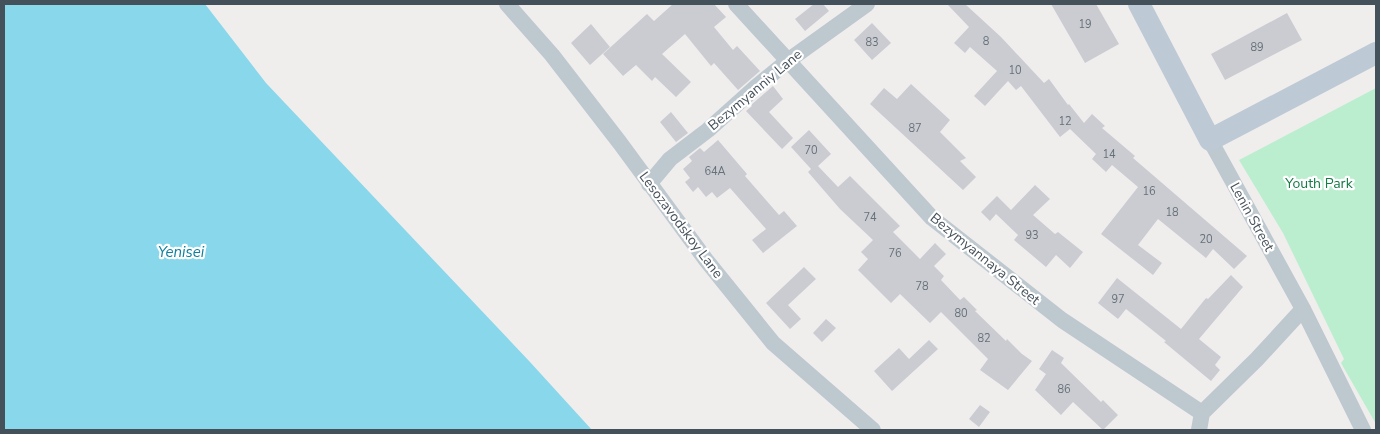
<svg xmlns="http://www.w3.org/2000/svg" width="1380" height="434" font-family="'Nunito Sans',sans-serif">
  <rect width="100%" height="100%" fill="#f0eded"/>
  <path fill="#bbeece" d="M1376 88V424L1341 363 1344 359 1283 233 1239 160Z"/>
  <path fill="#88d7eb" d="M4 4H205L266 83 530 362 592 430H4Z"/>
  <path fill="#caccd2" d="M673 4H714L726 17 714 27 733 50 737 46 760 71 738 90 714 63 711 66 685 34 662 54 691 82 676 97 655 77 652 81 636 65 623 76 603 54 647 14 654 21Z
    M814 4H823L829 11 805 31 795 19Z
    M947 4H965L1001 37 1044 83 1049 79 1068 105 1069 104 1084 123 1092 114 1105 126 1102 128 1135 156 1133 158 1247 256 1234 269 1213 249 1206 258 1158 219 1138 245 1162 263 1153 275 1101 234 1138 187 1112 165 1106 172 1092 159 1096 154 1070 129 1060 137 1021 86 1016 90 1008 81 985 106 974 96 997 71 970 47 965 53 954 43 969 27Z
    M1051 4H1096L1119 44 1085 63Z
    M1287 13 1302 40 1225 80 1211 54Z
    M872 23 891 43 872 60 854 40Z
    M591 24 610 47 590 65 571 43Z
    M911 84 950 120 940 132 966 158 960 161 976 177 963 190 870 104 884 88 897 99Z
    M773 86 783 99 769 112 793 138 782 149 746 111 752 106 751 105Z
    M671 112 688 133 676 142 660 122Z
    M809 130 831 154 818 166 838 187 850 176 900 226 893 232 920 259 935 243 946 254 934 266 944 276 941 280 960 300 964 297 977 310 975 311 1006 341 1007 339 1022 354 1032 361 1008 390 980 370 988 359 941 312 930 323 900 294 891 303 858 270 868 259 861 252 873 240 840 209 808 172 811 169 791 147Z
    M718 140 747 174 745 176 779 215 784 211 797 226 763 253 752 240 766 229 730 188 717 198 712 192 706 197 698 187 693 192 685 182 690 178 683 169 692 161 689 157 700 148 704 152Z
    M1035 185 1050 199 1033 215 1055 234 1058 232 1083 252 1070 268 1056 255 1046 267 1014 240 1018 235 996 214 990 221 981 212 997 196 1011 210Z
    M804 267 816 279 788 305 801 319 790 329 766 303Z
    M1231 275 1243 287 1199 339 1221 357 1215 365 1220 370 1211 381 1164 342 1166 341 1126 309 1118 319 1098 303 1117 278 1181 329 1206 298 1208 299Z
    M826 319 836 328 822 342 813 333Z
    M929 340 938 349 892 391 874 371 899 348 909 359Z
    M1052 350 1064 358 1061 363 1101 402 1103 400 1118 415 1103 430 1073 402 1061 415 1035 390 1046 374 1039 369Z
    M980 405 990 412 979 427 969 419Z"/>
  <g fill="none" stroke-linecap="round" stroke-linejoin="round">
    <path stroke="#bdc8cf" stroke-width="16" d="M507 4 552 55 620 143 706 260 773 343 873 430
      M736 4 932 218 1062 320 1202 413
      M1210 140 1303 309 1363 430
      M649 184 670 159 708 130 756 87 789 60 867 4
      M1199 430 1202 413 1257 359 1303 309"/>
    <path stroke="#bdc9d4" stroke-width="22" d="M1139 4 1210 140 1376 53"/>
  </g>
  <g text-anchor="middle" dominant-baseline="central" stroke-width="4.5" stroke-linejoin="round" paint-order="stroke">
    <g font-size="11" fill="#667078">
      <text x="1085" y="24">19</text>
      <text x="986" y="41">8</text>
      <text x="872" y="42">83</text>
      <text x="1257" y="47">89</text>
      <text x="1015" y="70">10</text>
      <text x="1065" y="121">12</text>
      <text x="915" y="128">87</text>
      <text x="811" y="150">70</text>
      <text x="1109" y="154">14</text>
      <text x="715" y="171">64А</text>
      <text x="1149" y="191">16</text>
      <text x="1172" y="212">18</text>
      <text x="870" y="217">74</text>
      <text x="1032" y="235">93</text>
      <text x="1206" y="239">20</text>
      <text x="895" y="253">76</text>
      <text x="922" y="286">78</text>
      <text x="1118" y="299">97</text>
      <text x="961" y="313">80</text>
      <text x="984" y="338">82</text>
      <text x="1064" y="389">86</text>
    </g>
    <g font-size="14" fill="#45515a" stroke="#fff">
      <text transform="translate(755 90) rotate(-40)">Bezymyanniy Lane</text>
      <text transform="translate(1252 217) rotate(61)">Lenin Street</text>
      <text transform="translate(681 225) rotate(53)">Lesozavodskoy Lane</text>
      <text transform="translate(985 259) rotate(39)">Bezymyannaya Street</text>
    </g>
    <g font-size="14" fill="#177b48" stroke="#fff">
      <text x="1319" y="183">Youth Park</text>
    </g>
    <g font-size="15" font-style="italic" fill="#0d819f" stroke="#fff">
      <text x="181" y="252">Yenisei</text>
    </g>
  </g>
  <rect width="1380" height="434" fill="none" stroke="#45515a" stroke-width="10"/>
</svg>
